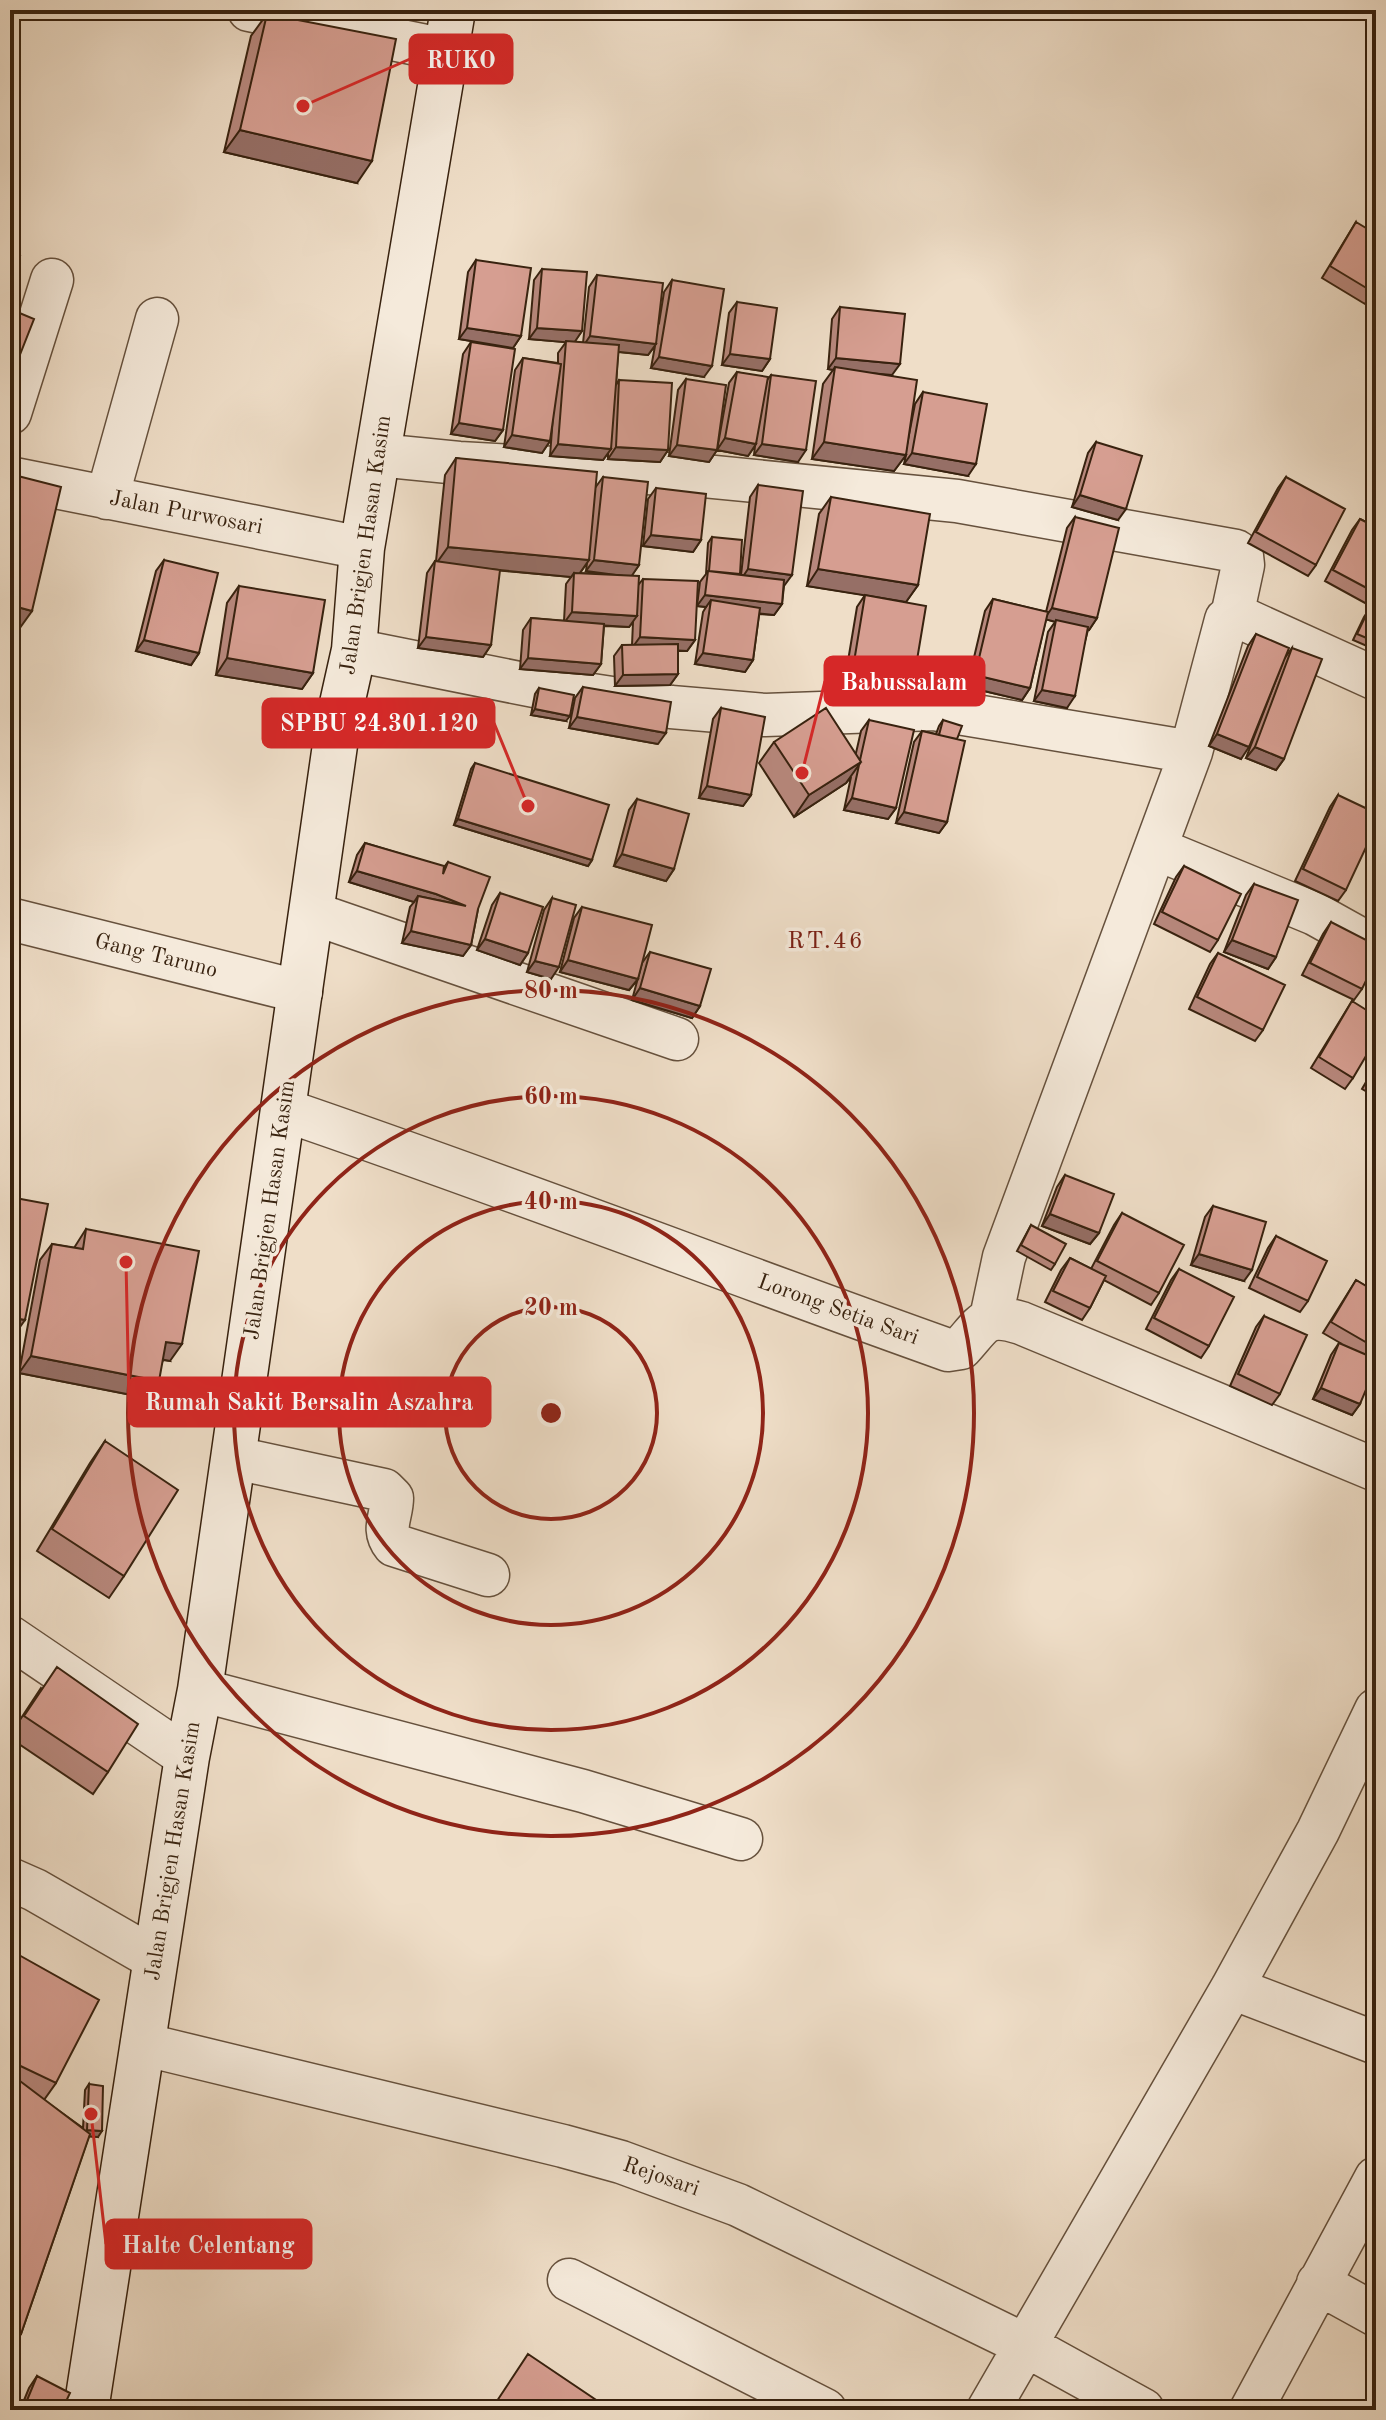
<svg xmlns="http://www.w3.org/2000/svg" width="1386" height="2420" font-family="'Old Standard TT',serif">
  <rect width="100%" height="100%" fill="#efdec8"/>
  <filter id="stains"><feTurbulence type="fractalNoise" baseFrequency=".0025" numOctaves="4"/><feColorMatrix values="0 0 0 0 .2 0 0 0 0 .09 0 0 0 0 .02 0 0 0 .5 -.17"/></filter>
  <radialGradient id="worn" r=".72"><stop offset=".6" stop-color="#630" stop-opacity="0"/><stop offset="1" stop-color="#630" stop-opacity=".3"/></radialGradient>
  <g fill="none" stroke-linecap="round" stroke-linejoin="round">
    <g stroke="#66513d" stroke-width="45">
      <path id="street" d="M249 10 446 50
        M10 413 52 280
        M378 455 459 463 704 476 957 501 1236 551 1242 556 1243 565 1232 616
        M10 478 362 548
        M107 498 157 319
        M354 650 539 687 671 707 765 715 934 709 1191 752
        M1157 849 1315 914 1376 948
        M312 913 677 1039
        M10 919 301 992
        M284 1110C507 1186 726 1271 948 1350L961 1348C984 1323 984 1312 1021 1323L1376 1470
        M991 1318 1004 1257 1191 752 1226 620 1237 616 1376 679
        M235 1458 384 1490 392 1498C392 1516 381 1529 394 1545L488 1575
        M10 1637 187 1757
        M200 1690 583 1791 741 1839
        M10 1879 35 1890 155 1959
        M1232 1988 1376 2043
        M142 2044 563 2146 621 2162 738 2205 1025 2345 1143 2410
        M569 2280 825 2410
        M1318 2283 1376 2315
        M988 2410 1232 1988 1318 1831 1376 1710
        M1251 2410 1376 2178"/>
    </g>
    <g stroke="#38220f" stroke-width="47">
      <path id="secondary" d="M86 2410 187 1757 200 1690 339 717 354 650 362 548 453 10"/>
    </g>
    <use href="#street" stroke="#f5eadb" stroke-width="42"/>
    <use href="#secondary" stroke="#f5eadb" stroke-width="44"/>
  </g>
  <path fill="#b8887d" stroke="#38220f" stroke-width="2" fill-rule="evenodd" d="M267 14 357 183 224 152 251 36Z
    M1376 187V201L1370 198Z
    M1356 222 1376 287 1365 304 1322 278Z
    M476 260 521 336 513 348 459 339 468 272Z
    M542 269 582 331 574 342 583 343 589 287 597 275 659 323 664 292 672 280 704 377 651 368 655 346 648 355 618 352 616 385 619 380 668 450 660 462 608 459V453L603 460 550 456 553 416 550 441 542 453 504 447 515 370 523 358 558 363V353L566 342 529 339 534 280Z
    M737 302 770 359 762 371 722 365 729 313Z
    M840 307 892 375 877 374 906 450 915 404 923 392 968 476 904 464 906 455 894 471 812 459 823 384 833 370 828 369 832 319Z
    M471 342 503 430 495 441 451 434 463 354Z
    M737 372 767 380 771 375 798 462 754 455 755 446 748 456 717 450 729 383Z
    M686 379 717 450 709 462 669 456 678 390Z
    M1096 442 1118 520 1072 507 1088 453Z
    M456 458 595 488 603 477 639 565 631 576 639 584 643 579 695 640 687 651H678V674L670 685 615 686 614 656 622 645H632L633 622 629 627 604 626 601 664 593 675 520 669 523 630 531 618 564 621 566 584 571 577 495 570 491 645 483 657 418 648 427 573 435 561H436L445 475ZM587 563 586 571 620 575 580 573Z
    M1286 477 1316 565 1308 576 1248 543 1278 488Z
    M758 485 784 586 782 604 774 615 759 614 753 660 745 672 695 664 703 612 706 607 697 606 700 582 706 574 708 543 712 537 739 575H741L750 497Z
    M656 488 701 540 693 552 643 546 648 499Z
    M831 497 918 585 906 602V690L845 679 857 607 865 595 807 586 819 514Z
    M1075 517 1097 618 1089 630H1088L1067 708 1034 701 1048 632 1055 622 1046 619 1030 688 1022 700 967 687 985 611 993 599 1046 612 1067 528Z
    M1360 519 1376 527V609L1325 581 1352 530Z
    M164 560 199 653 191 665 136 651 156 571Z
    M239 586 313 673 302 689 216 675 227 603Z
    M1368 611 1376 614V650L1353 640 1364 617Z
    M1256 634 1284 659 1292 648 1284 759 1276 770 1246 758 1283 662 1241 759 1209 746 1248 646Z
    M583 687 658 744 569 728 575 698Z
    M539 688 566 721 531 715 535 694Z
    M721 708 751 795 743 806 699 798 713 719Z
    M869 720 896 808 888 819 844 810 851 777 846 783 794 817 759 763 774 742 856 753 861 731Z
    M943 720 957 739 947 822 939 833 896 823 914 742 922 731 936 734 939 726Z
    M475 763 592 860 588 866 454 825 471 769Z
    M1338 795 1346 890 1338 901 1295 881 1330 807Z
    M637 799 674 869 666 881 614 866 629 810Z
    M365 843 444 867 448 862 478 909 471 945 463 956 402 943 410 907 414 902 349 882 357 855Z
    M1184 866 1218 940 1210 952 1154 924 1176 877Z
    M1254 884 1276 957 1268 969 1224 952 1246 895Z
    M500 893 528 953 520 965 477 950 492 905Z
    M552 898 551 979 527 972 544 910Z
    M582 907 638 979 629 990 560 972 574 918Z
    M1331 922 1362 989 1354 1000 1302 975 1323 934Z
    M650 952 700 1006 692 1018 632 1000 642 963Z
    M1218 953 1263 1030 1255 1041 1189 1009 1210 964Z
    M1352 1001 1353 1078 1345 1089 1311 1068Z
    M1376 1065V1097L1362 1089Z
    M1065 1175 1099 1233 1090 1244 1042 1226 1057 1187Z
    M1213 1206 1244 1281 1191 1265 1205 1217Z
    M1122 1213 1159 1293 1151 1305 1104 1280 1090 1308 1082 1320 1045 1302 1061 1270 1070 1258 1091 1269 1114 1225Z
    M1031 1225 1055 1264 1051 1270 1017 1251Z
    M86 1229 170 1361 163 1360 147 1398 19 1373 40 1260 52 1244 74 1248Z
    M1276 1236 1308 1301 1300 1312 1249 1288 1268 1248Z
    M1179 1269 1209 1346 1201 1358 1146 1329 1171 1280Z
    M1356 1280 1376 1292V1351L1372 1357 1360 1404 1352 1415 1313 1399 1331 1355 1339 1343 1342 1344 1323 1333Z
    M1264 1316 1280 1394 1272 1405 1230 1386 1256 1327Z
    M105 1441 124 1576 109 1598 37 1551 90 1463Z
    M41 1688 108 1772 93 1794 10 1738V1735Z
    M10 1950 56 2083 44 2100 83 2128 85 2090 89 2084 98 2137 89 2136 21 2334 10 2350Z
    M37 2376 62 2410H20L29 2388Z"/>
  <path fill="#966f66" stroke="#38220f" stroke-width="2" d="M240 130 372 161 357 183 224 152Z
    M467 328 521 336 513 348 459 339Z
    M537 328 582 331 574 343 529 339Z
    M590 336 656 344 648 355 582 348Z
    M730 354 770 359 762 371 722 365Z
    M659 357 712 366 704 377 651 368Z
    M836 358 900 364 892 375 834 370 835 367 833 370 828 369Z
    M459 423 503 430 495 441 451 434Z
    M512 435 550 441 542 453 504 447Z
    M725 438 756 444 748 456 717 450Z
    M824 442 906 455 894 471 812 459Z
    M558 444 611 449 603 460 550 456Z
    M762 444 806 450 798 462 754 455Z
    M677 445 717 450 709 462 669 456Z
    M616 447 668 450 660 462 608 459Z
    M912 453 976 464 968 476 904 464Z
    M1080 495 1126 509 1118 520 1072 507Z
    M651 535 701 540 693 552 643 546Z
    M448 547 589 560 577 577 574 573 571 577 436 564Z
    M594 560 639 565 631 577 586 571Z
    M748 569 792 575 784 586 740 581Z
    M818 569 918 585 906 602 807 586Z
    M705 595 782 604 774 615 710 608 711 600 706 607 697 606Z
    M10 605 32 611 17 632 10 631Z
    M1052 608 1097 618 1089 630 1044 619Z
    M572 612 637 616 629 627 564 623Z
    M426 637 491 645 483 657 418 648Z
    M640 637 695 640 687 651 632 648Z
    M144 640 199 653 191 665 136 651Z
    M703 653 753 660 745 672 695 664Z
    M227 658 313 673 302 689 216 675Z
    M528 658 601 664 593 675 520 669Z
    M853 668 914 678 906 690 845 679Z
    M678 674 670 685 615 686 623 675Z
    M975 675 1030 688 1022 700 967 687Z
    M1042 690 1075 696 1067 708 1034 701Z
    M535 709 570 716 566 721 531 715Z
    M577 717 666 733 658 744 569 728Z
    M1217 734 1249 747 1241 759 1209 746Z
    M1255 747 1284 759 1276 770 1246 758Z
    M861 762 846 783 794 817 809 795Z
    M707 786 751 795 743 806 699 798Z
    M852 798 896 808 888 819 844 810Z
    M904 812 947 822 939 833 896 823Z
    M458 819 592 860 588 866 454 825Z
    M622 854 674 869 666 881 614 866Z
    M357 871 436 894 466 906 418 896 414 902 349 882Z
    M411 931 471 945 463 956 402 943Z
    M485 939 528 953 520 965 477 950Z
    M1232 940 1276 957 1268 969 1224 952Z
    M568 960 638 979 629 990 560 972Z
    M535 961 559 967 551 979 527 972Z
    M640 988 700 1006 692 1018 632 1000Z
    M1050 1214 1099 1233 1090 1244 1042 1226Z
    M1199 1254 1252 1270 1244 1281 1191 1265Z
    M10 1317 25 1320 10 1341Z
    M166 1342 182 1344 170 1361 155 1358Z
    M31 1356 159 1381 147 1398 19 1373Z
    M1321 1388 1360 1404 1352 1415 1313 1399Z
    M87 2130 102 2131 98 2137 83 2136Z"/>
  <path fill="#d69e91" stroke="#38220f" stroke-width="2" d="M267 14 396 39 372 161 240 130Z
    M10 185 14 186 10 201Z
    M1356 222 1376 234V287L1373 292 1330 266Z
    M10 253 20 256 10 284Z
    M476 260 531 268 521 336 467 328Z
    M542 269 587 272 582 331 537 328Z
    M597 275 663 283 656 344 590 336Z
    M672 280 724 289 712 366 659 357Z
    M737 302 777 308 770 359 730 354Z
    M840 307 905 314 900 364 836 358Z
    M10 309 34 319 10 380Z
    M566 341 619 345 611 449 558 444Z
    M471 342 515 349 503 430 459 423Z
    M523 358 561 364 550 441 512 435Z
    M835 367 917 380 906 455 824 442Z
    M737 372 768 377 756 444 725 438Z
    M771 375 816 381 806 450 762 444Z
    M686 379 726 385 717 450 677 445Z
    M619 380 672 383 668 450 616 447Z
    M923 392 987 404 976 464 912 453Z
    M1096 442 1142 456 1126 509 1080 495Z
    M456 458 597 472 589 560 448 547Z
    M10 474 61 487 32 611 10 605Z
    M603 477 648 482 639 565 594 560Z
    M1286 477 1345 509 1316 565 1256 532Z
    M758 485 803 491 792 575 748 569Z
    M656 488 706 494 701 540 651 535Z
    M831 497 930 514 918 585 818 569Z
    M1075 517 1119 528 1097 618 1052 608Z
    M1360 519 1376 527V593L1333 570Z
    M712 537 742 540 740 574 709 571Z
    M164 560 218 573 199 653 144 640Z
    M435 561 500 570 491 645 426 637Z
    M708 571 784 580 782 604 705 595Z
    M574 573 639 576 637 616 572 612Z
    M643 579 698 581 695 640 640 637Z
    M239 586 325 600 313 673 227 658Z
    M865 595 926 606 914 678 853 668Z
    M993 599 1048 612 1030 688 975 675Z
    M711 600 760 608 753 660 703 653Z
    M1368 611 1376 614V642L1357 634Z
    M531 618 604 624 601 664 528 658Z
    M1056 620 1088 627 1075 696 1042 690Z
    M1256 634 1289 648 1249 747 1217 734Z
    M678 644V674L623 675 622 645Z
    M1292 648 1322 659 1284 759 1255 747Z
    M583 687 671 702 666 733 577 717Z
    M539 688 574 695 570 716 535 709Z
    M721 708 765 717 751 795 707 786Z
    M826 708 861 762 809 795 774 742Z
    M869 720 914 730 896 808 852 798 859 765 861 762 860 760Z
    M943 720 962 726 957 739 939 735Z
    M922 731 965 741 947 822 904 812Z
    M475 763 609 805 592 860 458 819Z
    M1338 795 1376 813V826L1346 890 1303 869Z
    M637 799 689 814 674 869 622 854Z
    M365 843 444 866 443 874 448 862 490 877 478 909 471 945 411 931 418 896 466 906 436 894 357 871Z
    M1184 866 1241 894 1218 940 1162 912Z
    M1254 884 1298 900 1276 957 1232 940Z
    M500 893 543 907 528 953 485 939Z
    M552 898 576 905 559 967 535 961Z
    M582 907 652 925 638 979 568 960Z
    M1331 922 1376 945V960L1362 989 1310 963Z
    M650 952 711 969 700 1006 640 988Z
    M1218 953 1285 985 1263 1030 1197 997Z
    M1352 1001 1376 1016V1039L1353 1078 1319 1057Z
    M1376 1068V1081L1370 1077Z
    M1065 1175 1114 1194 1099 1233 1050 1214Z
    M10 1197 48 1204 25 1320 10 1317Z
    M1213 1206 1266 1222 1252 1270 1199 1254Z
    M1122 1213 1184 1245 1159 1293 1097 1261Z
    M1031 1225 1066 1244 1055 1264 1021 1245Z
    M86 1229 199 1251 182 1344 166 1342 159 1381 31 1356 52 1244 83 1249Z
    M1276 1236 1327 1261 1308 1301 1257 1277Z
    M1070 1258 1106 1276 1090 1308 1053 1291Z
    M1179 1269 1234 1297 1209 1346 1154 1318Z
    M1356 1280 1376 1292V1348L1331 1322Z
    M1264 1316 1307 1335 1280 1394 1238 1374Z
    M1339 1343 1376 1359V1366L1360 1404 1321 1388Z
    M105 1441 178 1490 124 1576 52 1529Z
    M57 1667 138 1724 108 1772 24 1716Z
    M10 1950 99 2000 56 2083 10 2061Z
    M16 2078 90 2134 21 2334 10 2329V2093Z
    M89 2084 103 2086 102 2131 87 2130Z
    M528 2354 611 2410H491Z
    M37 2376 70 2393 62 2410H23Z"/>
  <g fill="none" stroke="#8f2418" stroke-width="4">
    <circle cx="551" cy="1413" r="106"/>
    <circle cx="551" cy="1413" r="212"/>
    <circle cx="551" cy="1413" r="317"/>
    <circle cx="551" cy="1413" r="423"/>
  </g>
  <g text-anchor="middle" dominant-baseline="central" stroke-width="7" stroke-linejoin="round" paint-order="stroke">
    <g font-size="22" fill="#38220f" stroke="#f5eadb">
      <text transform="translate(186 513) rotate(11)">Jalan Purwosari</text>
      <text transform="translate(366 545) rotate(-82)">Jalan Brigjen Hasan Kasim</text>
      <text transform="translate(156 956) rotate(14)">Gang Taruno</text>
      <text transform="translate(270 1210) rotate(-82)">Jalan Brigjen Hasan Kasim</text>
      <text transform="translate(838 1310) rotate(20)">Lorong Setia Sari</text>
      <text transform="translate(173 1851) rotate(-81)">Jalan Brigjen Hasan Kasim</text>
      <text transform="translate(661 2177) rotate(19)">Rejosari</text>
    </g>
    <g font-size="24" letter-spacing="2" fill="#7a1f14" stroke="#f5eadb">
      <text x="826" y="942">RT.46</text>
    </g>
  </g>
  <circle cx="551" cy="1413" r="12" fill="#8f2418" stroke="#f5eadb" stroke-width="4"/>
  <g font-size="24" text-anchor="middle" font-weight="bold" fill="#8f2418" stroke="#f5eadb" stroke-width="7" stroke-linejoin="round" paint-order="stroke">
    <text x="551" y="998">80 m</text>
    <text x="551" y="1104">60 m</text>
    <text x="551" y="1209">40 m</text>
    <text x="551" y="1315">20 m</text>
  </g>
  <path fill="none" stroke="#d62828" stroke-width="3" d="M303 106L410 59M802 773L825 681M528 806L494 723M126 1262L129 1402M91 2114L106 2244"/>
  <g fill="#d62828" stroke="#f5eadb" stroke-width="3">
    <circle cx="303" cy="106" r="8"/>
    <circle cx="802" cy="773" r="8"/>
    <circle cx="528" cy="806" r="8"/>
    <circle cx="126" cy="1262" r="8"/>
    <circle cx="91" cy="2114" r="8"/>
  </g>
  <g fill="#d62828" stroke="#d62828" stroke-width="3">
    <rect x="410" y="35" width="102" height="48" rx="8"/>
    <rect x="825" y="657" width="159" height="48" rx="8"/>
    <rect x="263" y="699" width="231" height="48" rx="8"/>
    <rect x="129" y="1378" width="361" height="48" rx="8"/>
    <rect x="106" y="2220" width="205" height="48" rx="8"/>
  </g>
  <g font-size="24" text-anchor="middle" font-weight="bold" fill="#fff">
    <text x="461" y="68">RUKO</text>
    <text x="904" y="690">Babussalam</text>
    <text x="379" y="731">SPBU 24.301.120</text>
    <text x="309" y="1410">Rumah Sakit Bersalin Aszahra</text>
    <text x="208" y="2253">Halte Celentang</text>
  </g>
  <rect width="1386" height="2420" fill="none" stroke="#efdec8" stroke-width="40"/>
  <rect x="12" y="12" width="1362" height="2396" fill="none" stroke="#38220f" stroke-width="4"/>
  <rect x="20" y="20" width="1346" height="2380" fill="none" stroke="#38220f" stroke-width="2"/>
  <rect width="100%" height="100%" filter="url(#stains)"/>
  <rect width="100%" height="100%" fill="url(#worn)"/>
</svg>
